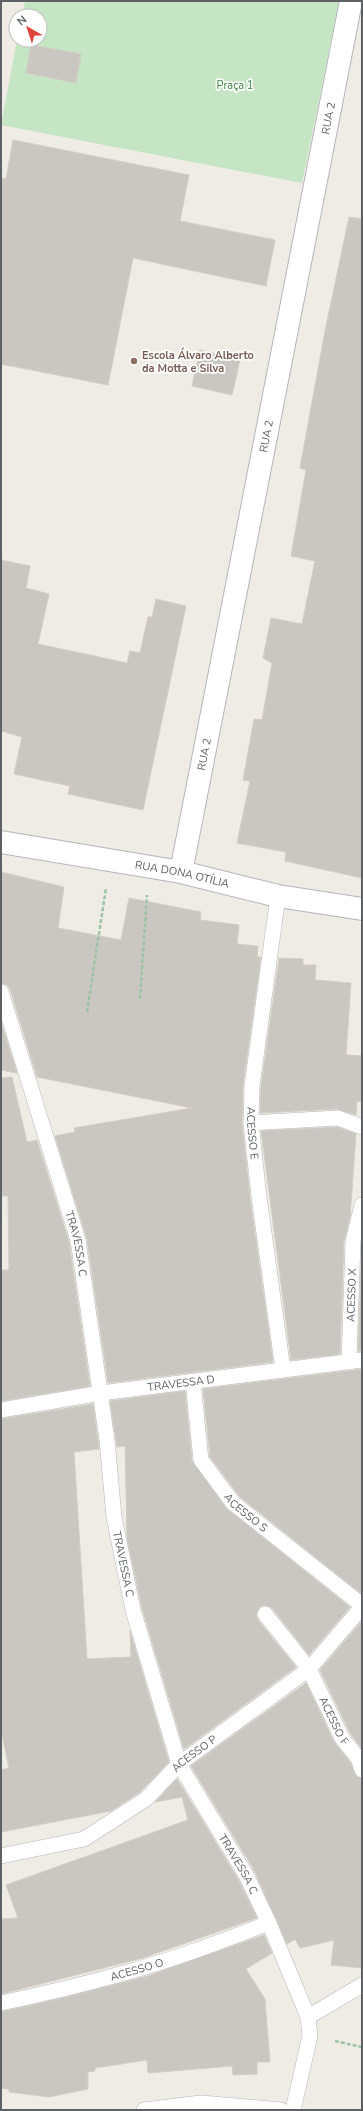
<svg xmlns="http://www.w3.org/2000/svg" width="363" height="2111" font-family="'Nunito Sans',sans-serif">
  <rect width="100%" height="100%" fill="#efece6"/>
  <path fill="#c5e5c4" d="M25 1H339L302 183 1 125 17 40H40V16H22Z"/>
  <path fill="#cac7c2" stroke="#d3cec4" d="M31 45 81 54 76 83 26 73Z
    M13 140 189 175 180 221 275 240 266 286 133 258 108 385 1 364V178L6 179Z
    M349 217 362 219V878L285 861 286 852 237 843 250 781 243 780 254 719 262 720 272 663 263 658 271 618 302 624 315 561 291 556 306 470 300 468 325 331Z
    M200 350 240 360 232 395 192 386Z
    M1 560 30 566 26 588 49 594 38 644 127 663 130 651 140 653 148 617H152L156 599 186 606 143 810 68 794 70 786 14 774 22 737 1 731Z
    M1 872 64 887 58 928 121 940 129 898 201 912 200 920 239 925 237 944 258 946 257 957H261L243 1085 242 1123 250 1198 273 1362 108 1383 87 1239 55 1136 75 1132 74 1128 192 1108 37 1077 10 989 7 985 1 983Z
    M279 958 303 959V965H316L315 980 351 983 346 1055 362 1056V1102L357 1101 356 1115 337 1109 260 1113 261 1087Z
    M1 1022 17 1073 1 1070Z
    M12 1077 27 1142 37 1140 69 1242 90 1386 1 1401V1270H9L8 1196H1V1078Z
    M337 1127 356 1134 350 1217 344 1241 340 1354 291 1360 261 1131Z
    M362 1242V1351H358Z
    M362 1369V1594L240 1497 210 1457 203 1389Z
    M185 1391 192 1461 226 1508 350 1607 309 1655 272 1608 264 1605 259 1607 256 1615 258 1620 296 1667 184 1749 142 1608 127 1538 125 1446 117 1447 110 1401Z
    M93 1404 99 1449 74 1452 87 1659 131 1657 130 1631 169 1762 140 1792 111 1811 1 1832V1770L9 1768 1 1729V1419Z
    M362 1621V1749L350 1733 320 1670Z
    M306 1683 334 1742 350 1762 356 1776 362 1779V1968L331 1965 334 1940 300 1948 295 1939 287 1944 254 1870 191 1766Z
    M177 1779 238 1879 257 1918 143 1958 1 1994V1919L18 1918 6 1885 188 1820 182 1797 155 1802Z
    M264 1935 272 1953 246 1969 265 1999 270 2062H257V2074L233 2075 232 2066 148 2073 147 2060 95 2068V2071L88 2072V2089L49 2097 9 2092V2089L1 2088V2012L67 1997 148 1976Z"/>
  <g fill="none" stroke-linecap="round" stroke-linejoin="round">
    <g stroke="#b3b6b9" stroke-width="16">
      <g id="service">
        <path id="s1" d="M278 896 252 1086 251 1123 259 1197 283 1370"/>
        <path id="s2" d="M1 992 78 1240 107 1440 114 1517 133 1610 179 1764 246 1875 269 1923 308 2017 310 2036 293 2110"/>
        <path d="M251 1123 338 1118 362 1127"/>
        <path id="s3" d="M349 1362 353 1241 362 1205"/>
        <path id="s4" d="M193 1382 201 1460 233 1503 362 1605"/>
        <path id="s5" d="M1 1410 101 1393 362 1360"/>
        <path id="s6" d="M265 1614 309 1669 342 1738 358 1758 362 1770"/>
        <path id="s7" d="M1 1856 84 1839 146 1799 179 1764 309 1669 362 1607"/>
        <path id="s8" d="M1 2003C44 1994 86 1984 128 1972 176 1959 222 1941 269 1923"/>
        <path d="M308 2017 362 1985"/>
        <path d="M144 2110 201 2103 281 2110"/>
      </g>
    </g>
    <g stroke="#b3b6b9" stroke-width="24">
      <g id="minor">
        <path id="s9" d="M181 872 351 1"/>
      </g>
    </g>
    <g stroke="#b3b6b9" stroke-width="24">
      <g id="tertiary">
        <path id="s10" d="M1 842 181 872 278 896 362 909"/>
      </g>
    </g>
    <path stroke="#9cc3a6" stroke-width="2.5" stroke-dasharray="4 2" stroke-linecap="butt" d="M140 999 147 895
      M87 1012 106 888
      M335 2041 362 2047"/>
    <use href="#service" stroke="#fff" stroke-width="15"/>
    <use href="#minor" stroke="#fff" stroke-width="22"/>
    <use href="#tertiary" stroke="#fff" stroke-width="22"/>
  </g>
  <circle fill="#8d6e63" stroke="#fff" stroke-width="1.5" cx="134" cy="361" r="4"/>
  <g text-anchor="middle" dominant-baseline="central" stroke-width="3.5" stroke-linejoin="round" paint-order="stroke">
    <g font-size="11" fill="#3b863d" stroke="#fff">
      <text x="235" y="85">Praça 1</text>
    </g>
    <g font-size="11" fill="#5d6165" stroke="#fff">
      <text stroke="none"><textPath href="#s9" startOffset="768">RUA 2</textPath></text>
      <text stroke="none"><textPath href="#s9" startOffset="444">RUA 2</textPath></text>
      <text stroke="none"><textPath href="#s9" startOffset="120">RUA 2</textPath></text>
      <text stroke="none"><textPath href="#s10" startOffset="184">RUA DONA OTÍLIA</textPath></text>
      <text stroke="none"><textPath href="#s1" startOffset="239">ACESSO E</textPath></text>
      <text stroke="none"><textPath href="#s2" startOffset="263">TRAVESSA C</textPath></text>
      <text stroke="none"><textPath href="#s3" startOffset="67">ACESSO X</textPath></text>
      <text stroke="none"><textPath href="#s5" startOffset="182">TRAVESSA D</textPath></text>
      <text stroke="none"><textPath href="#s4" startOffset="148">ACESSO S</textPath></text>
      <text stroke="none"><textPath href="#s2" startOffset="587">TRAVESSA C</textPath></text>
      <text stroke="none"><textPath href="#s6" startOffset="128">ACESSO F</textPath></text>
      <text stroke="none"><textPath href="#s7" startOffset="225">ACESSO P</textPath></text>
      <text stroke="none"><textPath href="#s2" startOffset="911">TRAVESSA C</textPath></text>
      <text stroke="none"><textPath href="#s8" startOffset="140">ACESSO O</textPath></text>
    </g>
    <g font-size="11" font-weight="bold" fill="#785e54" stroke="#fff" text-anchor="start">
      <text x="142" y="355">Escola Álvaro Alberto<tspan x="142" dy="13">da Motta e Silva</tspan></text>
    </g>
  </g>
  <rect width="363" height="2111" fill="none" stroke="#5d6165" stroke-width="4"/>
  <g transform="translate(28 28) rotate(321)"><circle r="19" fill="#ffffff" stroke="#bec0c1"/>
  <path d="M0-3L7 15L0 10L-7 15Z" fill="#df443b"/>
  <text y="-6" font-size="11" font-weight="bold" text-anchor="middle" fill="#5d6165">N</text>
  </g>
</svg>
